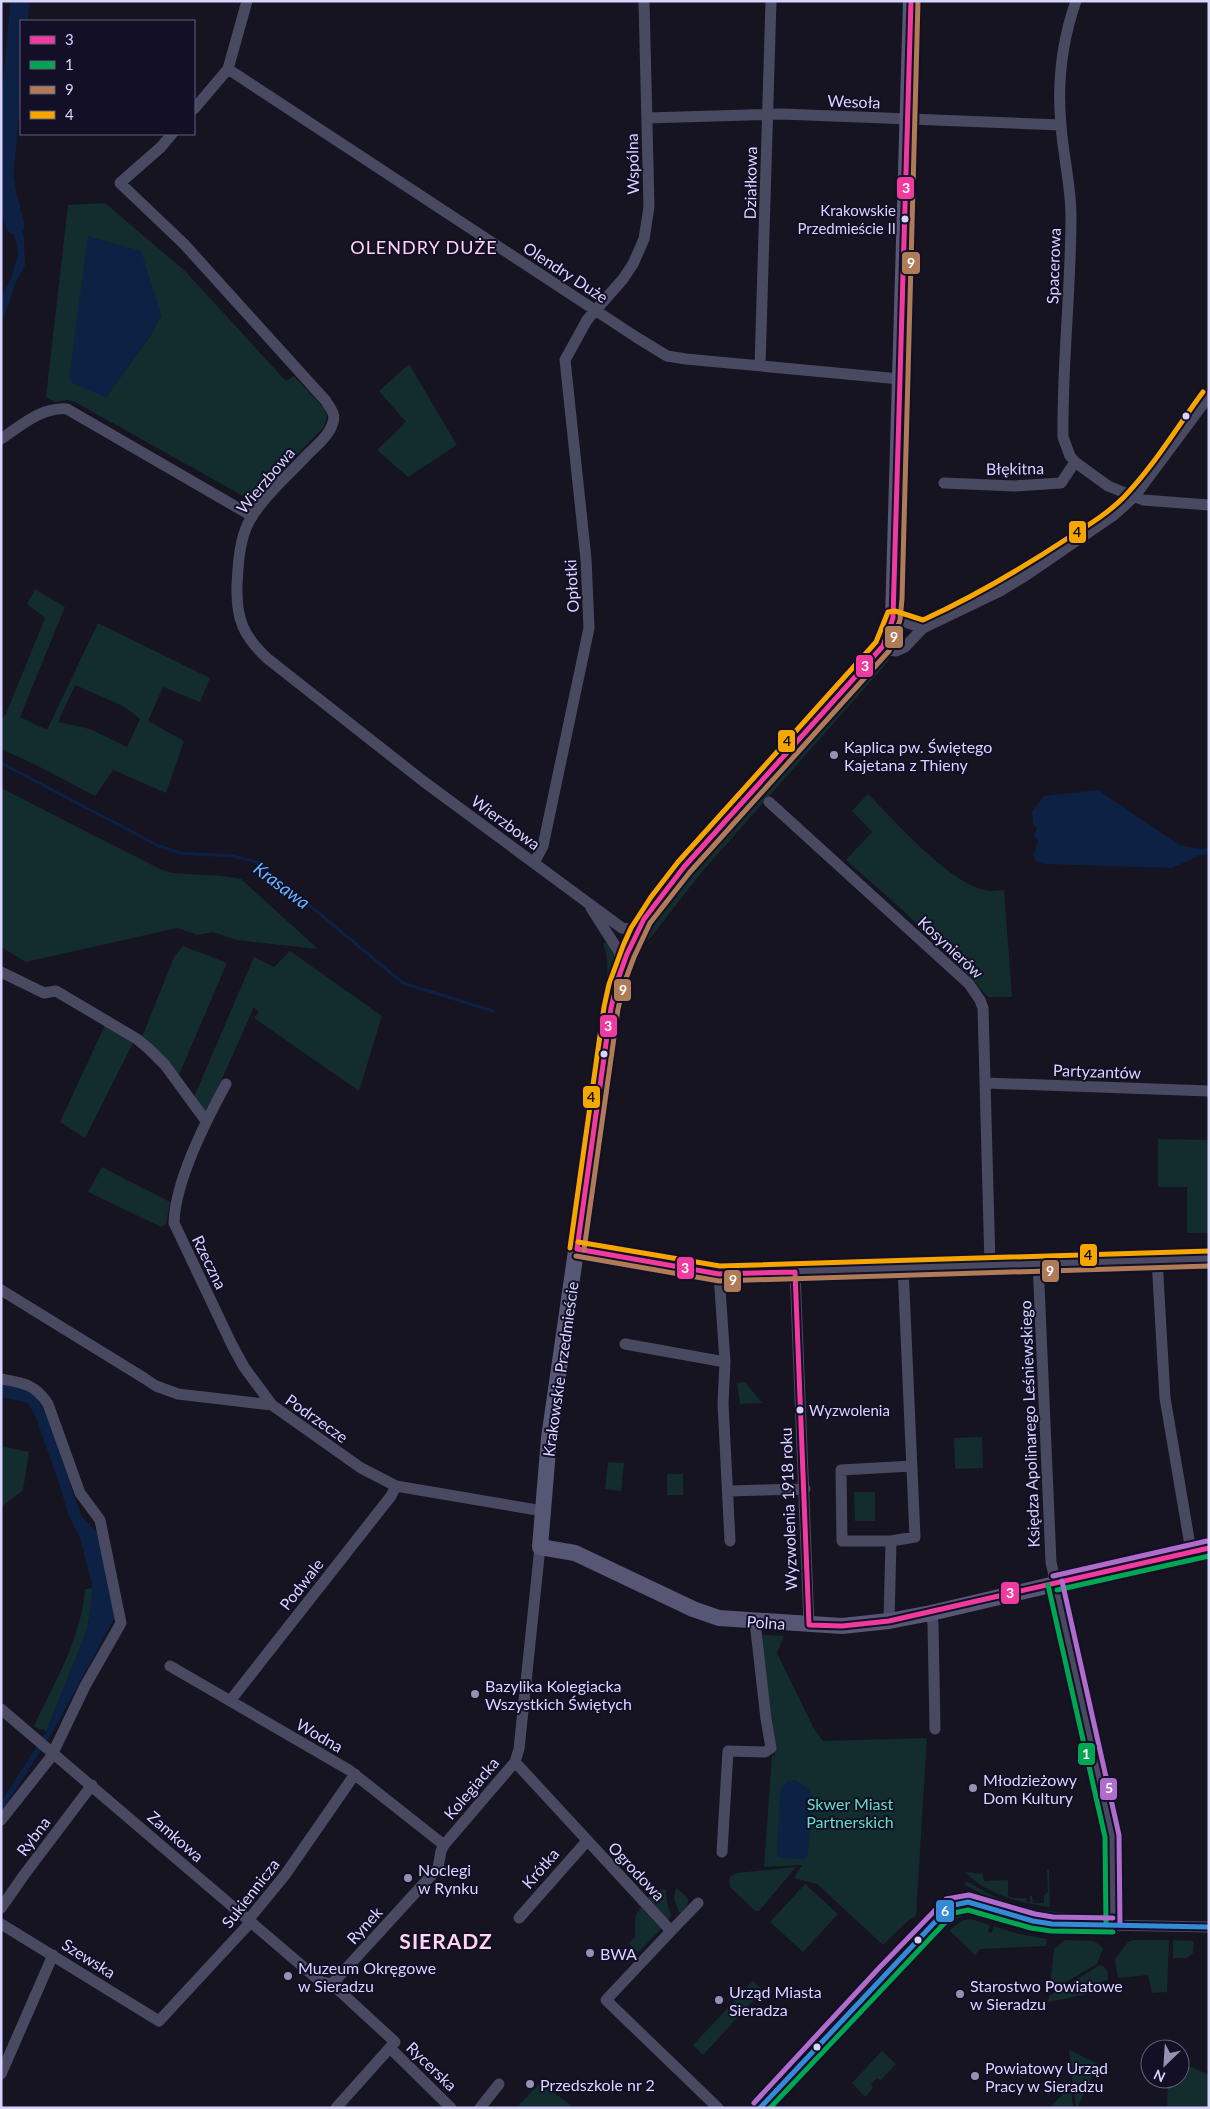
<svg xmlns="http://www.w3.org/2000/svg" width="1210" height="2109" font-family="Lato,sans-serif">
  <rect width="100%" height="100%" fill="#161421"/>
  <path fill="#132c2d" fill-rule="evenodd" d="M105 203 185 271 286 381 294 376 324 408 327 416 324 427 252 501 75 402 68 400 55 402 46 397 68 205ZM161 315 150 336 106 397 70 379 77 325Z
    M409 364 457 445 408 477 377 450 406 422 379 391Z
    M35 589 65 607 20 717 47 730 98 623 210 678 200 702 163 687 148 721 184 741 166 793 113 770 95 796 36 765 1 749V719L6 714 45 618 27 604ZM75 685 125 707 140 719 127 747 90 729 58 722Z
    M884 655 889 656V660L878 673 701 873 651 937 647 941 645 940 642 937 677 885Z
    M1 788 160 869 172 873 222 876 241 879 318 949 236 940 213 932 197 935 177 928 26 962 1 947Z
    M868 794C896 822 946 880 984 890 990 892 998 890 1004 890L1012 997H988C945 947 895 903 846 860L872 832 852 811Z
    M607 942 616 960 608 993H605C607 978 610 958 603 944Z
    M183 946 227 963 178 1077 142 1037 174 957Z
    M290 951 382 1016 359 1091 254 1018 259 1012 254 1007 206 1115 194 1097 254 957 274 967Z
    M106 1023 134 1041 85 1138 60 1122Z
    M1158 1139 1209 1140V1233H1187V1187H1158Z
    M102 1167 170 1202 166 1224 161 1227 88 1192Z
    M745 1382 762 1403 740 1404 737 1383Z
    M982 1437 983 1468 955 1469 954 1438Z
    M1 1446 29 1452 23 1490 1 1507Z
    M608 1462 624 1463 621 1491 605 1489Z
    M667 1474H683V1495H667Z
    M854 1492H875V1521H855Z
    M1209 1555V1559L1148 1573V1569Z
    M93 1588 88 1625 83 1641 46 1732 43 1729 41 1730 34 1726C55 1681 81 1639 85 1589Z
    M756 1634 784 1636 777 1653 814 1729 823 1741 927 1738 916 1916 910 1919 883 1945 817 1884 794 1878 802 1865 764 1867 772 1756H775Z
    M796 1867 759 1911H755L730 1887 729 1880 731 1876 737 1873Z
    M1047 1870H1049L1050 1907C1020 1903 987 1895 965 1872L983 1874 984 1881 1008 1880V1896L1012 1898H1026L1027 1902 1030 1903V1896H1032L1033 1903H1044V1895L1048 1892Z
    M967 1881C1005 1906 1036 1912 1081 1913L1084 1918C1054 1917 1025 1916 997 1903 986 1898 975 1888 964 1885Z
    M805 1884 838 1914 803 1952 770 1922Z
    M676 1888 684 1894 688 1899 687 1907 682 1912H679L674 1899Z
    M661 1889 666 1890 667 1902 671 1916 669 1919H666L647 1898Z
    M641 1907 661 1929 638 1953 629 1943 635 1937V1917Z
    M964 1908 983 1911 1011 1922 1044 1928 1048 1934 1012 1927 983 1916 968 1914 954 1920 933 1938 930 1935 949 1915Z
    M971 1919 990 1925 988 1932 991 1933 994 1926 1015 1933 1047 1939 1046 1946 980 1949 975 1955 949 1930 964 1920Z
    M1065 1940 1094 1941 1103 1948 1097 1964 1056 1988 1050 1987 1054 1949Z
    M1133 1940H1169L1167 1992 1152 1993 1148 1975 1118 1978 1115 1959 1128 1942Z
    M1173 1940 1194 1941 1193 1953 1187 1958H1173Z
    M1100 1965C1108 1968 1108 1972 1108 1980L1101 1982 1103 1991 1048 2002 1049 1996Z
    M753 1981 763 1990 703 2055 693 2045Z
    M1069 2050 1098 2064 1077 2108H1076Z
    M882 2051 896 2064 881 2080 877 2078 871 2084 873 2088 865 2097 852 2083Z
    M1180 2062 1209 2075V2108H1167L1168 2079H1180Z
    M541 2082 574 2108H516Z
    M1071 2086 1073 2108H1050V2107Z"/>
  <path fill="#0d2144" d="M15 201 24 240 25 266 15 284 1 326V298L11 279 18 255 16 242 4 203Z
    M88 236 141 251 161 315 150 336 106 397 74 384 69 379Z
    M1098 790 1180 845 1200 849 1209 848V854L1200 855 1172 868 1046 864 1036 861 1033 855 1038 842 1034 835 1037 828 1033 824 1032 811 1044 796Z
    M1 1384C12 1386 26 1386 34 1394 47 1407 64 1461 71 1480L70 1485 82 1517 98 1533 115 1617 51 1735 1 1812V1802L46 1732 83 1641 88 1625 93 1588 80 1538 68 1514 60 1486 35 1415 28 1403 1 1397Z
    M796 1780 809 1790 814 1800 807 1857 804 1859 781 1858 777 1857V1854L780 1795 781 1789 788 1781Z"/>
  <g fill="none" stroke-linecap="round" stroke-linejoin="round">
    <path stroke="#0d2144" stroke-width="3" d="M1 763 159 846 180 853 232 856 257 862 403 983 493 1011"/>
    <path stroke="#0d2144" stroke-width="19" d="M15 225 7 194 4 174 20 1"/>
    <path stroke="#4a4962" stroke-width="11" d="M1076 1C1062 41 1057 83 1061 125 1063 156 1071 185 1071 216 1071 290 1062 363 1063 437L1070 456 1075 462 1108 486 1143 500 1209 505
      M228 69 636 337 667 356 686 359 900 379
      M194 109 228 69 247 1
      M647 118 782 114 1061 125
      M172 134 161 147 120 183 184 244 326 401C330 408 336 414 333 422 330 435 316 446 307 455 288 476 256 503 246 528 239 546 238 566 237 585 236 619 243 636 268 659L423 781 622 928 628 929 640 927
      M760 366 771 1
      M1 439C22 425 41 407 67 409L252 516
      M944 483 1014 486 1061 483 1075 462
      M893 618 923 628
      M883 646 889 650 896 651 905 647 923 628 1000 591 1025 576 1114 515 1134 497 1209 396
      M769 802 969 984 980 1000 983 1008 990 1264
      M534 863 543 846 589 628 586 559 565 360 587 320 623 279 633 264 644 239 649 207 644 1
      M591 908 618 950 623 964
      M1 972 44 993 56 991 137 1039 149 1049 165 1065 206 1121
      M985 1083 1209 1091
      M226 1084C206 1121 175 1181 174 1223L232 1345 244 1367 272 1405
      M577 1249 719 1274 1209 1258
      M1157 1259 1165 1398 1191 1551
      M1038 1262 1051 1562 1112 1836 1113 1925
      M795 1272 809 1625
      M719 1274 725 1362 723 1403 730 1541
      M1 1290 144 1378 156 1386 178 1394 272 1405 361 1468 396 1486 543 1511
      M625 1344 725 1362
      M1 1379C23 1383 35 1384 48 1404L80 1493 100 1520 121 1623 85 1686 51 1757 1 1820
      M728 1491 805 1489
      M891 1541H842L841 1470 912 1466
      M931 1613 933 1624 935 1729
      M889 1621 891 1541 915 1537 903 1267
      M170 1666 349 1770 444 1845
      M230 1701 391 1496 396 1486
      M1 1709 321 1982 332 1984 395 2042 336 2108
      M515 1762 671 1931 606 2000 718 2108
      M722 1852 728 1751 765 1752 771 1748 766 1719 755 1622
      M1 1908 24 1875 92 1785
      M519 1918 587 1841
      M1 1924 159 2021 247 1926 249 1919 285 1875 355 1774
      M671 1931 698 1903
      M332 1984 438 1868 441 1851 444 1845 515 1762 519 1749 540 1547
      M390 2048 451 2108
      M1 2074 53 1955
      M480 2108 499 2084
      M760 2108 886 1972 950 1906 968 1902 1033 1921 1052 1924 1209 1927"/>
    <path stroke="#575674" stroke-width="16" d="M911 1 893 618 883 646 684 867C644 916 625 945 611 1008L549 1438 540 1547 575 1553 693 1609 719 1618 842 1626 889 1621 931 1613 1209 1548"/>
    <g stroke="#130f26" stroke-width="9">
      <path id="bus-1" d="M577 1249 611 1008 618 979 627 954 644 919 684 867 883 646 893 618 911 1
        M577 1249 719 1274 795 1272
        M795 1272 809 1625
        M809 1625 842 1626 889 1621 1209 1548"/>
    </g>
    <g stroke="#130f26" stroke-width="9">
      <path id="bus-2" d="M1048 1585 1105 1837 1106 1925
        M1057 1590 1209 1556
        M770 2108 954 1913 968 1910 1031 1928 1051 1931 1113 1932"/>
    </g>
    <g stroke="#130f26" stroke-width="9">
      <path id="bus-3" d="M584 1250 618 1009 625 981 634 957 650 923 690 872 889 651 900 620 902 599 918 1
        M576 1256 719 1281 1209 1266"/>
    </g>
    <g stroke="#130f26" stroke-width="9">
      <path id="bus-4" d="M578 1242 720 1266 1209 1251
        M570 1248 604 1007 609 984 623 946 631 928 651 897 678 862 876 642 888 612 895 611 923 620C973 597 1021 569 1068 538 1087 526 1107 514 1123 498 1154 466 1177 427 1203 392"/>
    </g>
    <g stroke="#130f26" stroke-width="9">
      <path id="bus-5" d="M1053 1576 1207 1541
        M1062 1581 1119 1835 1120 1925
        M754 2103 880 1967 946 1899 969 1895 1035 1914 1053 1917 1113 1918"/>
    </g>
    <g stroke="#130f26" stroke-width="9">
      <path id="bus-6" d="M760 2108 950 1906 968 1902 1033 1921 1052 1924 1209 1927"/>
    </g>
    <use href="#bus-1" stroke="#f13a9d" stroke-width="5"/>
    <use href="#bus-2" stroke="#00a651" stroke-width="5"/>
    <use href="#bus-3" stroke="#b07c57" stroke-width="5"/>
    <use href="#bus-4" stroke="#f7a600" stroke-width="5"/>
    <use href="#bus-5" stroke="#b06ccc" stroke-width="5"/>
    <use href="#bus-6" stroke="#338bd7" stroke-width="5"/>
  </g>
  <g fill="#d9d4ff" stroke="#130f26" stroke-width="2">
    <circle cx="905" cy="219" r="4.5"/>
    <circle cx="1186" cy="416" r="4.5"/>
    <circle cx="604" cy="1054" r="4.5"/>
    <circle cx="800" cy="1410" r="4.5"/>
    <circle cx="918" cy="1940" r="4.5"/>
    <circle cx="817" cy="2047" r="4.5"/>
  </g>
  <g fill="#9591b1" stroke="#130f26" stroke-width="2">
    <circle cx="834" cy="755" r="5"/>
    <circle cx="475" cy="1694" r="5"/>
    <circle cx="973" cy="1788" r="5"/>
    <circle cx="408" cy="1878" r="5"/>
    <circle cx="590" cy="1953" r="5"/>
    <circle cx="288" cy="1976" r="5"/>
    <circle cx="960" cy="1994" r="5"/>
    <circle cx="719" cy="2000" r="5"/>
    <circle cx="975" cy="2076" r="5"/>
    <circle cx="530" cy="2084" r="5"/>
  </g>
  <g text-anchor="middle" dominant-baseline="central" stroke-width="4" stroke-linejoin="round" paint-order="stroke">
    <g font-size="15" fill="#d9d4ff" stroke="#130f26" text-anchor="end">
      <text x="896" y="210">Krakowskie<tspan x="896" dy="18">Przedmieście II</tspan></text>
      <text x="809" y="1410" text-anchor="start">Wyzwolenia</text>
    </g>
    <g font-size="16" fill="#d9d4ff" stroke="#130f26">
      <text transform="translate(854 101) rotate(2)">Wesoła</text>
      <text transform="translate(632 164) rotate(-91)">Wspólna</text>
      <text transform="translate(750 183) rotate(-89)">Działkowa</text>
      <text transform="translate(1053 266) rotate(-88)">Spacerowa</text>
      <text transform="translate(566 272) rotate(33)">Olendry Duże</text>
      <text transform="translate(1015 468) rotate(-1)">Błękitna</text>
      <text transform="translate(265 480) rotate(-50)">Wierzbowa</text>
      <text transform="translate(571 586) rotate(-93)">Opłotki</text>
      <text transform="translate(506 822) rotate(36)">Wierzbowa</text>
      <text transform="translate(951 947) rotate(43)">Kosynierów</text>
      <text transform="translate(1097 1071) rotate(2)">Partyzantów</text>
      <text transform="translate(210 1262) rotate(64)">Rzeczna</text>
      <text transform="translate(560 1369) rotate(-82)">Krakowskie Przedmieście</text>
      <text transform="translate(317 1418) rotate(35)">Podrzecze</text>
      <text transform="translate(1029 1424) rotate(-92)">Księdza Apolinarego Leśniewskiego</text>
      <text transform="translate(788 1509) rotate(-92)">Wyzwolenia 1918 roku</text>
      <text transform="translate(301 1584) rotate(-52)">Podwale</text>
      <text transform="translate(766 1622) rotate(4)">Polna</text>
      <text transform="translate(320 1735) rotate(30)">Wodna</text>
      <text transform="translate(471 1788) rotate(-50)">Kolegiacka</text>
      <text transform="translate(33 1836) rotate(-53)">Rybna</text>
      <text transform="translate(176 1836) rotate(41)">Zamkowa</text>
      <text transform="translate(540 1868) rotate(-49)">Krótka</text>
      <text transform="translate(637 1871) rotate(47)">Ogrodowa</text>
      <text transform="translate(250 1893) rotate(-52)">Sukiennicza</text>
      <text transform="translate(364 1925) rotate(-48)">Rynek</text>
      <text transform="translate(89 1958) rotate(32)">Szewska</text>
      <text transform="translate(432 2066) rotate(44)">Rycerska</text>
    </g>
    <g font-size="16" fill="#d9d4ff" stroke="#130f26" text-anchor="start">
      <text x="844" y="746">Kaplica pw. Świętego<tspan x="844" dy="18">Kajetana z Thieny</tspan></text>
      <text x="485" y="1685">Bazylika Kolegiacka<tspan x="485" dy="18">Wszystkich Świętych</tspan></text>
      <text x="983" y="1779">Młodzieżowy<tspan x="983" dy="18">Dom Kultury</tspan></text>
      <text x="418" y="1869">Noclegi<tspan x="418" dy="18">w Rynku</tspan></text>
      <text x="600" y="1953">BWA</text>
      <text x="298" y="1967">Muzeum Okręgowe<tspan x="298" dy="18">w Sieradzu</tspan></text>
      <text x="970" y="1985">Starostwo Powiatowe<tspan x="970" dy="18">w Sieradzu</tspan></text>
      <text x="729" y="1991">Urząd Miasta<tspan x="729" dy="18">Sieradza</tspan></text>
      <text x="985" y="2067">Powiatowy Urząd<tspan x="985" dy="18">Pracy w Sieradzu</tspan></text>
      <text x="540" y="2084">Przedszkole nr 2</text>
    </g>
    <g font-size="16" fill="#5fe0c0" stroke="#130f26">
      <text x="850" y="1803">Skwer Miast<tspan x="850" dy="18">Partnerskich</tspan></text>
    </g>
    <g font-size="18" letter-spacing="1" fill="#ffd6f0" stroke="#130f26">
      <text x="424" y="247">OLENDRY DUŻE</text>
    </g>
    <g font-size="18" font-style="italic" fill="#62b6ff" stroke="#130f26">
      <text transform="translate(282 885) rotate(37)">Krasawa</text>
    </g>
    <g font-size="21" font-weight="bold" letter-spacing="1" fill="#ffd6f0" stroke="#130f26">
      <text x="446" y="1940">SIERADZ</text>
    </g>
  </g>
  <g stroke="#130f26" stroke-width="2">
    <rect x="896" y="176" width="19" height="24" rx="5" fill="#f13a9d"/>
    <rect x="901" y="251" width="20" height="24" rx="5" fill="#b07c57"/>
    <rect x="1068" y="520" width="19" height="24" rx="5" fill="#f7a600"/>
    <rect x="884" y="625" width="20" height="24" rx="5" fill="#b07c57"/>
    <rect x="855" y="654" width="19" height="24" rx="5" fill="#f13a9d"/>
    <rect x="777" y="729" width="19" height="24" rx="5" fill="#f7a600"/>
    <rect x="613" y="978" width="19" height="24" rx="5" fill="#b07c57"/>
    <rect x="599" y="1014" width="19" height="24" rx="5" fill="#f13a9d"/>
    <rect x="582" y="1085" width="19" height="24" rx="5" fill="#f7a600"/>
    <rect x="1079" y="1243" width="19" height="24" rx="5" fill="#f7a600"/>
    <rect x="676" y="1256" width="19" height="24" rx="5" fill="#f13a9d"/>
    <rect x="1041" y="1259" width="19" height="24" rx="5" fill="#b07c57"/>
    <rect x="723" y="1269" width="19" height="24" rx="5" fill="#b07c57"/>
    <rect x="1000" y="1581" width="20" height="24" rx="5" fill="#f13a9d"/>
    <rect x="1077" y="1742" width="19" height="24" rx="5" fill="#00a651"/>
    <rect x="1099" y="1777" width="19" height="24" rx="5" fill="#b06ccc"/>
    <rect x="935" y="1899" width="20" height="24" rx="5" fill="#338bd7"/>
  </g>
  <g font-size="14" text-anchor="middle" font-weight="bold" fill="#fff">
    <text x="906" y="193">3</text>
    <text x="911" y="268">9</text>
    <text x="894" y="642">9</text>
    <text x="865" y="671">3</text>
    <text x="623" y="995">9</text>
    <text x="608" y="1031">3</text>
    <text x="685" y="1273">3</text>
    <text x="1050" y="1276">9</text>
    <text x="733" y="1285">9</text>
    <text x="1010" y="1598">3</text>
    <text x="1086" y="1759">1</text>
    <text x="1109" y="1793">5</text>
    <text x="945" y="1916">6</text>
  </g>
  <g font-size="14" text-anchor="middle" font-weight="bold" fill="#111">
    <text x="1077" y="537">4</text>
    <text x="787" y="746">4</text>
    <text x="591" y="1102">4</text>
    <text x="1088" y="1260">4</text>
  </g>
  <rect width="1210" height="2109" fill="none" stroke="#d9d4ff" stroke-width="5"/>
  <rect x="20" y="20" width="175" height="115" fill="#130f26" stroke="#625e7d"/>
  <rect x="30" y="36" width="25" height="8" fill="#f13a9d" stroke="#625e7d"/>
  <text x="65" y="45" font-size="15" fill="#d9d4ff">3</text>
  <rect x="30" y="61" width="25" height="8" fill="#00a651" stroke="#625e7d"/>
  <text x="65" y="70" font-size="15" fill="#d9d4ff">1</text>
  <rect x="30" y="86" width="25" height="8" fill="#b07c57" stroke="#625e7d"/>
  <text x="65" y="95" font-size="15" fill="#d9d4ff">9</text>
  <rect x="30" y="111" width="25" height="8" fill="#f7a600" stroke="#625e7d"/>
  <text x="65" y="120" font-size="15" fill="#d9d4ff">4</text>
  <g transform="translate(1165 2064) rotate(205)"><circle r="24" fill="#130f26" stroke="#625e7d"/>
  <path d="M0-4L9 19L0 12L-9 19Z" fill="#9591b1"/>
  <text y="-8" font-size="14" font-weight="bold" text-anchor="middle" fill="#d9d4ff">N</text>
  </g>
</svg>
